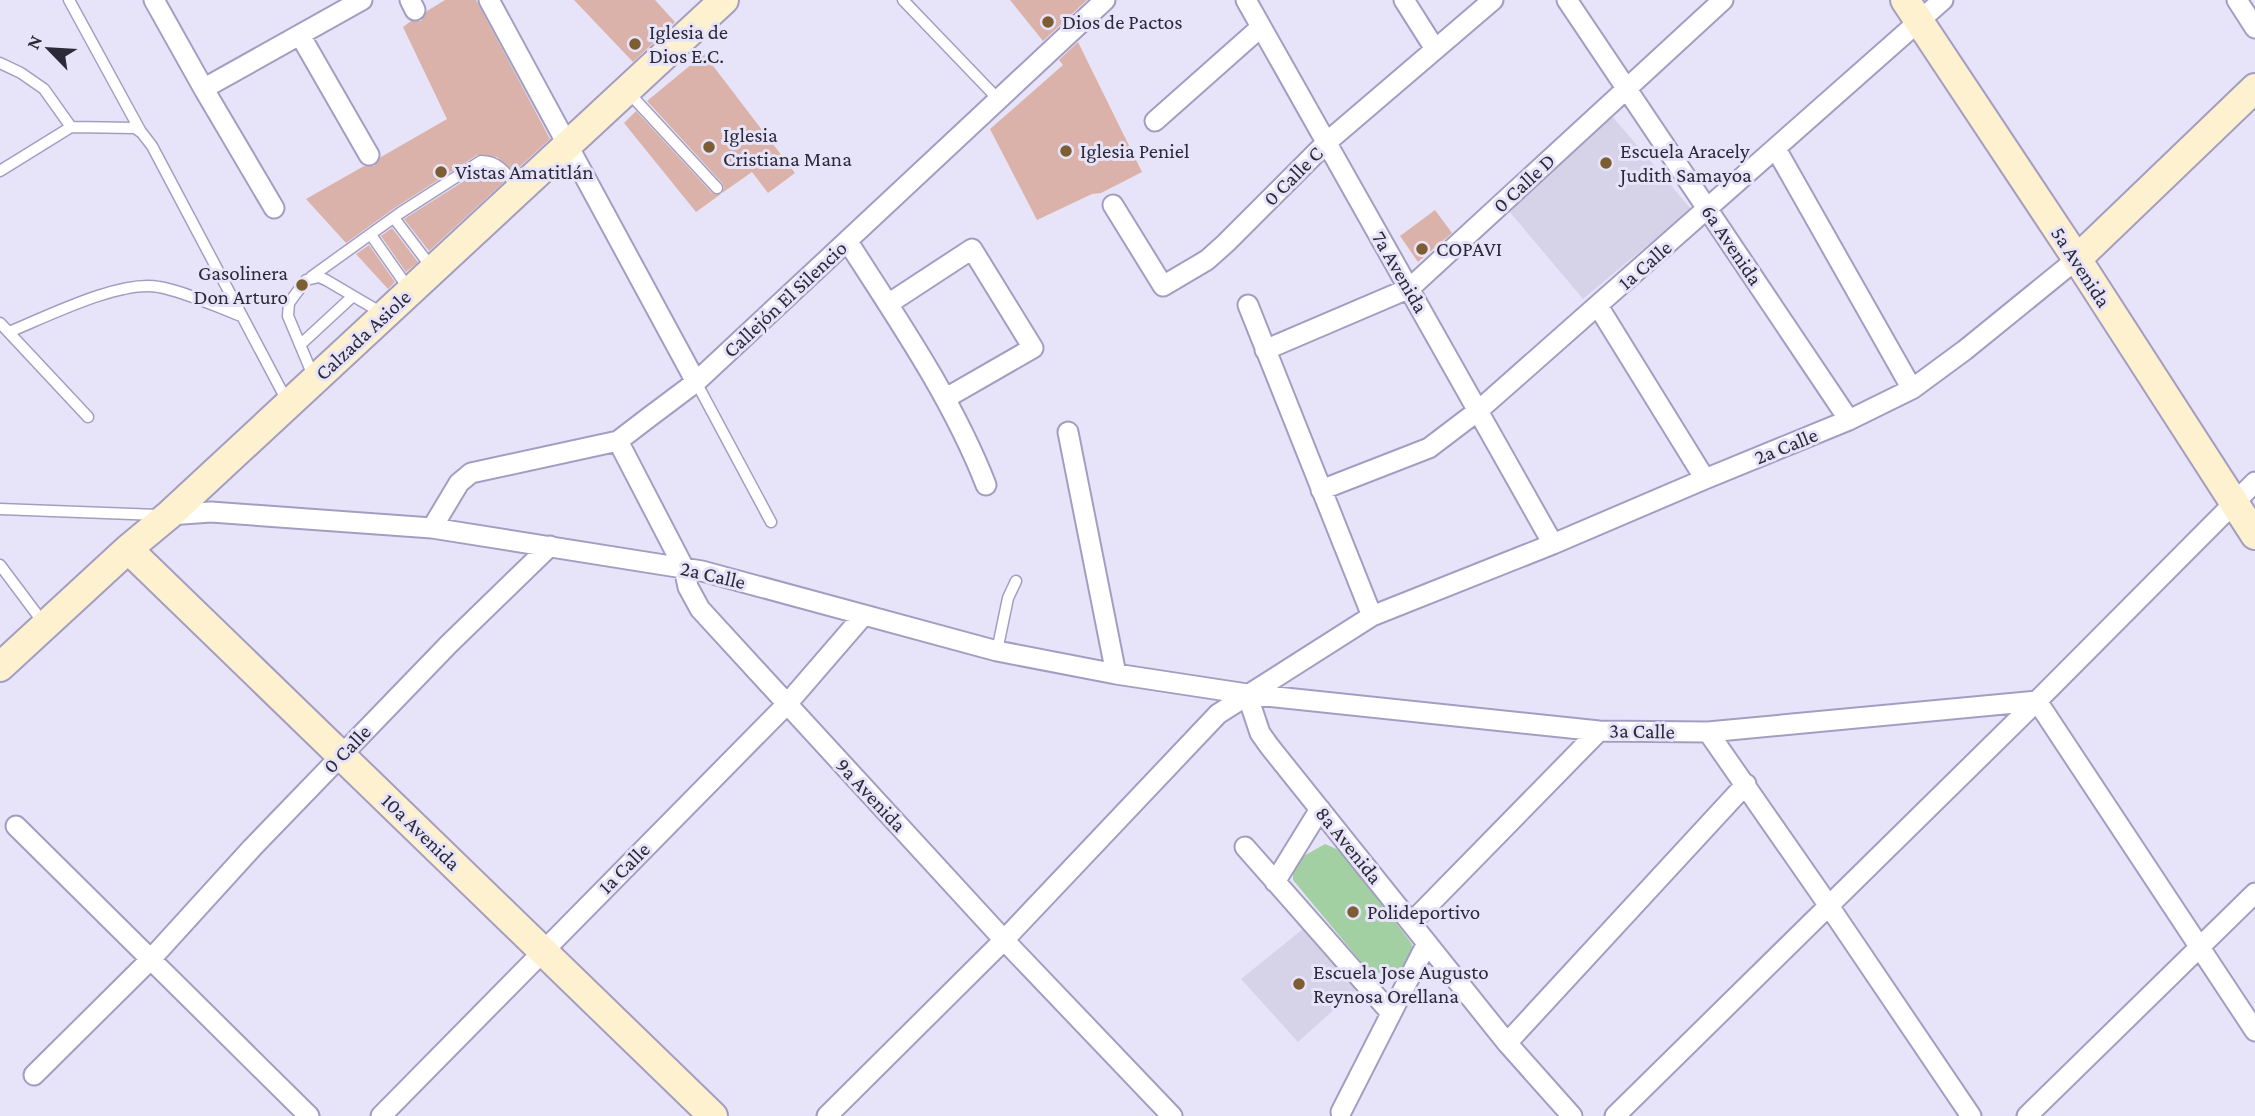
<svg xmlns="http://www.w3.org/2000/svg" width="2255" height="1116" font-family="'Crimson Pro',serif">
  <rect width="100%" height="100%" fill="#e7e4fa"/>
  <path fill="#d6d3e9" d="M1613 117 1691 209 1583 299 1508 210Z
    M1303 929 1357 989 1298 1042 1241 979Z"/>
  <path fill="#a3d0a2" d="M1325 844 1341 851 1412 944 1411 961 1399 973H1377L1362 963 1293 880V862Z"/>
  <path fill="#dbb2a9" d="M445 0H476L550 139 514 172 497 157 477 155 396 207 346 243 306 199 364 166H374L381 157 447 119 403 27 411 21H421L427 11Z
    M574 0H655L675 22 633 62Z
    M1010 0H1087L1043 41Z
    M1078 42 1142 172 1101 193 1092 194 1037 220 990 129 1063 65 1059 60Z
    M704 54 795 173 768 193 752 172 722 193 724 187 722 183 647 101Z
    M636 111 712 193 721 194 696 212 624 123Z
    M483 169 494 172 504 182 429 251 404 219Z
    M1435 210 1452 233 1418 262 1400 236Z
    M392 228 418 262 406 272 381 236Z
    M369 245 395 282 388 289 356 254Z"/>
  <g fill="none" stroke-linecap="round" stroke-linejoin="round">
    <g stroke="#a39ec1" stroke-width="13">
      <path id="lane" d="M69 0 141 132
        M903 0 999 100
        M0 63 21 73 44 89 71 127
        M629 93 717 188
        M0 171 71 127 135 128 142 133 152 146 287 401
        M394 218 432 268
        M371 235 409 289
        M311 277 400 213 481 161C500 161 507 175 518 188
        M0 323 88 417
        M9 332C46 317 121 279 159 287 186 292 215 306 241 316
        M300 345 353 296
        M314 378 288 316 289 303 306 280 319 277 326 280 382 313
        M696 382 771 522
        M0 509 158 515
        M0 565 45 625
        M997 651 1008 598 1016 581"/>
    </g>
    <g stroke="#a39ec1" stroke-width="23">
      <path id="street" d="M154 0 205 91
        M410 0 415 10
        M489 0 696 382
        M1246 0 1553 544
        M1404 0 1435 49
        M1567 0 1849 420
        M2237 0 2255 28
        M300 35 369 155
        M1155 121 1261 27
        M1776 149 1912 389
        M1113 205 1163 286 1207 260 1226 243 1327 142 1493 0
        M274 208 205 91 210 85 362 0
        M848 242C898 320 952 398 986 485
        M888 304 972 249 1033 348 946 398
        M1248 305 1372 616
        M1598 306 1705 479
        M1265 350 1410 288 1723 0
        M1068 432 1116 674
        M618 441 684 568 688 587 700 609 1004 940 1172 1116
        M1321 490 1429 448 1479 410 1943 0
        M169 515 211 512 432 528 702 571 997 651 1116 674 1247 694 1599 731 1708 732 2037 701
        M432 528 459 483 471 473 618 441 648 418 696 382 1105 0
        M1247 694 1260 733 1270 747 1507 1043 1572 1116
        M2037 701 2255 1031
        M1708 732 1829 906 1971 1116
        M16 826 309 1116
        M1245 847 1391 1013
        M1275 882 1320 809
        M1411 923 1599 731
        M1507 1043 1746 784
        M34 1075 151 959 252 848 449 644 550 546
        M1341 1112 1427 943
        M381 1116 787 704 863 616
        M827 1116 1004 940 1218 714 1372 616 1553 544 1705 479 1849 420 1912 389 1965 350 2077 259
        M1615 1116 2037 701 2255 482
        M2027 1116 2255 893"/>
    </g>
    <g stroke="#a39ec1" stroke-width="32">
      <path id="secondary" d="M1905 0 2077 259 2255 535
        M2077 259 2255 88
        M128 549 713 1116
        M0 667 128 549 169 515 724 0"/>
    </g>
    <use href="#lane" stroke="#fff" stroke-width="10"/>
    <use href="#street" stroke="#fff" stroke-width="19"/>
    <use href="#secondary" stroke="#fef1cf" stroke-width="28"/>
  </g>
  <g fill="#7d5e33" stroke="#e7e4fa" stroke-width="2.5">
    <circle cx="1048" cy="22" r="7"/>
    <circle cx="635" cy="44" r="7"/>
    <circle cx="709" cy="147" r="7"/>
    <circle cx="1066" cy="151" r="7"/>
    <circle cx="1606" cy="163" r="7"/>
    <circle cx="441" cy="172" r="7"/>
    <circle cx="1422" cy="249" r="7"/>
    <circle cx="302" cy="285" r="7"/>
    <circle cx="1353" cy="912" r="7"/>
    <circle cx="1299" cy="984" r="7"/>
  </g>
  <g text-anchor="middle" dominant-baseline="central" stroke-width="6" stroke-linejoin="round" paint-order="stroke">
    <g font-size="21" fill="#2c2a38" stroke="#e7e4fa" text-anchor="start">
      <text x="1062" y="22">Dios de Pactos</text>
      <text x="649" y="32">Iglesia de<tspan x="649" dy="24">Dios E.C.</tspan></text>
      <text x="723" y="135">Iglesia<tspan x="723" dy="24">Cristiana Mana</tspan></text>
      <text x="1080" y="151">Iglesia Peniel</text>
      <text x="1620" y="151">Escuela Aracely<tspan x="1620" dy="24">Judith Samayoa</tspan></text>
      <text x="455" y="172">Vistas Amatitlán</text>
      <text x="1436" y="249">COPAVI</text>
      <text x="288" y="273" text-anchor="end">Gasolinera<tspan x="288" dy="24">Don Arturo</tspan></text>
      <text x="1367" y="912">Polideportivo</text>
      <text x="1313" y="972">Escuela Jose Augusto<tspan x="1313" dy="24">Reynosa Orellana</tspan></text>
    </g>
    <g font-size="21" fill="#2c2a38" stroke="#e7e4fa">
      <text transform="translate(1293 176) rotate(-45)">0 Calle C</text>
      <text transform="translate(1524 183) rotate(-43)">0 Calle D</text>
      <text transform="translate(1732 245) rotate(56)">6a Avenida</text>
      <text transform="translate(1645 265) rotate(-41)">1a Calle</text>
      <text transform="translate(2081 267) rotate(57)">5a Avenida</text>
      <text transform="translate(1400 272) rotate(60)">7a Avenida</text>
      <text transform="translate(785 299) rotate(-43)">Callejón El Silencio</text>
      <text transform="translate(363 335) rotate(-43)">Calzada Asiole</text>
      <text transform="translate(1786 446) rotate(-22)">2a Calle</text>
      <text transform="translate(713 575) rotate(13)">2a Calle</text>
      <text transform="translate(1642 731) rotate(1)">3a Calle</text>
      <text transform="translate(347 749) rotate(-46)">0 Calle</text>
      <text transform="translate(871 795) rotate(47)">9a Avenida</text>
      <text transform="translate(421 832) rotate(44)">10a Avenida</text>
      <text transform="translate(1349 845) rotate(51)">8a Avenida</text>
      <text transform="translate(624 868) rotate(-45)">1a Calle</text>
    </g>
  </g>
  <g transform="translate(49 49) rotate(295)" stroke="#e7e4fa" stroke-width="5" paint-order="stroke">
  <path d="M0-5L12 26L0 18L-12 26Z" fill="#2c2a38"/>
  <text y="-10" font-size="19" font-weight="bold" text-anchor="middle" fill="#2c2a38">N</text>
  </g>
</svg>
